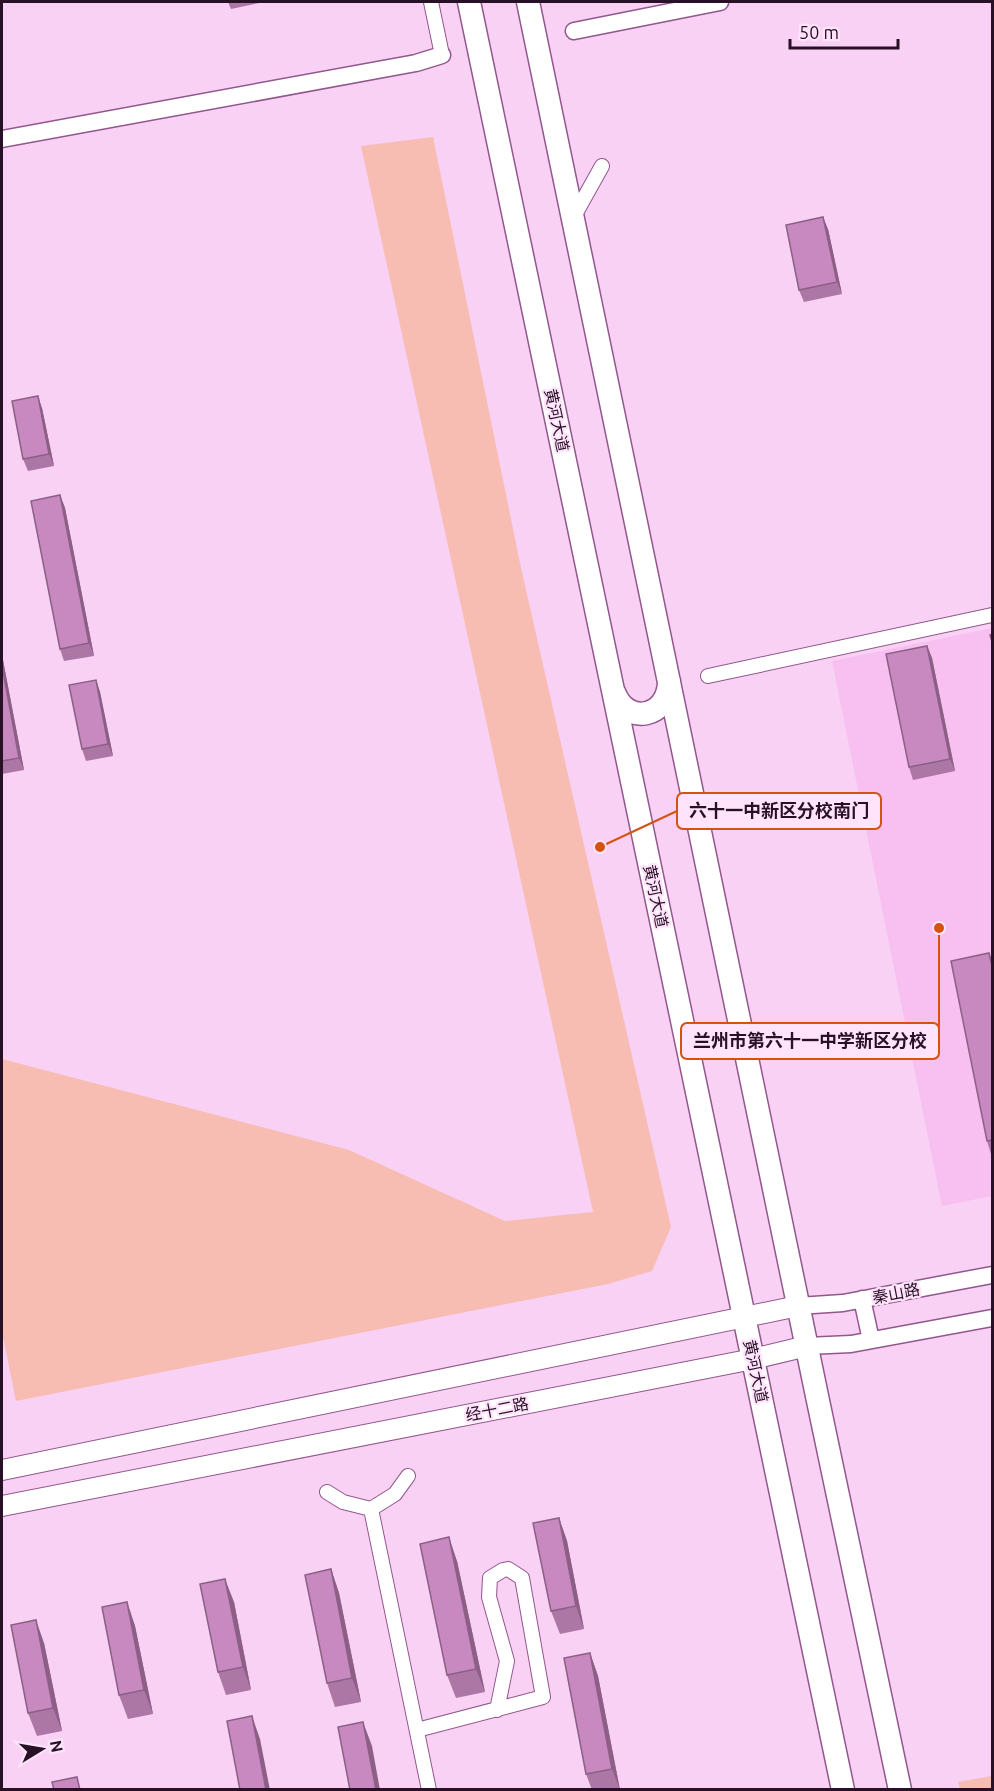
<svg xmlns="http://www.w3.org/2000/svg" width="994" height="1791" font-family="Ubuntu,'Noto Sans SC',sans-serif">
  <rect width="100%" height="100%" fill="#f9d1f4"/>
  <path fill="#f8bff1" d="M992 628V1196L942 1206 832 661Z"/>
  <path fill="#f7bdb3" d="M433 137 521 568 671 1227 652 1271 608 1284 16 1401 2 1332V1059L349 1150 505 1221 593 1212 361 146Z
    M992 1776V1789H960L958 1782Z"/>
  <g fill="none" stroke-linecap="round" stroke-linejoin="round">
    <g stroke="#92578c" stroke-width="16">
      <path id="minor" d="M431 2 442 55
        M573 218 602 166
        M708 676 992 615
        M327 1492 343 1502 371 1509 395 1494 408 1476
        M371 1509 429 1790
        M417 1730 543 1697 522 1578 508 1569 503 1570 490 1578 489 1597 507 1661 497 1710"/>
    </g>
    <g stroke="#92578c" stroke-width="19">
      <path id="tertiary" d="M574 31 720 2
        M2 139 416 63 442 55
        M862 1299 871 1340
        M798 1306 843 1303 992 1275
        M807 1346 851 1344 992 1318"/>
    </g>
    <g stroke="#92578c" stroke-width="22">
      <path id="secondary" d="M2 1470 798 1306
        M2 1506 753 1359 807 1346"/>
    </g>
    <g stroke="#92578c" stroke-width="25">
      <path id="primary" d="M469 2 843 1790
        M528 2 817 1396 900 1790
        M614 692C627 727 669 717 669 681"/>
    </g>
    <use href="#minor" stroke="#fff" stroke-width="14"/>
    <use href="#tertiary" stroke="#fff" stroke-width="16"/>
    <use href="#secondary" stroke="#fff" stroke-width="20"/>
    <use href="#primary" stroke="#fff" stroke-width="22"/>
  </g>
  <path fill="#ac76a5" d="M228 2H258L259 3 231 9Z
    M828 229 842 294 804 302 799 290Z
    M42 408 54 466 28 471 23 459Z
    M60 495 65 508 94 656 64 661 60 649Z
    M927 646 932 658 955 771 913 780 909 767Z
    M2 655 24 770 2 774Z
    M96 680 100 692 113 756 86 761 82 749Z
    M989 953 993 962V1153L991 1154 987 1141Z
    M559 1518 567 1541 584 1629 560 1634 551 1611Z
    M457 1561 485 1692 456 1698 447 1675Z
    M331 1569 339 1593 361 1702 335 1707 327 1683Z
    M127 1602 135 1626 153 1714 128 1719 119 1695Z
    M234 1602 251 1690 226 1695 218 1672Z
    M44 1643 62 1731 37 1736 28 1713Z
    M590 1653 598 1676 620 1790H592L586 1774Z"/>
  <path fill="#8c6086" d="M823 217 828 229 842 294 837 282Z
    M38 396 42 408 54 466 49 454Z
    M60 495 65 508 94 656 89 643Z
    M927 646 932 658 955 771 950 759Z
    M2 655 24 770 19 758 2 666Z
    M96 680 100 692 113 756 108 744Z
    M559 1518 567 1541 584 1629 576 1606Z
    M449 1537 457 1561 485 1692 476 1669Z
    M331 1569 339 1593 361 1702 352 1678Z
    M225 1579 234 1602 251 1690 243 1667Z
    M127 1602 135 1626 153 1714 144 1690Z
    M36 1620 44 1643 62 1731 53 1708Z
    M590 1653 598 1676 620 1790 612 1769Z
    M252 1716 260 1739 270 1790H266Z
    M363 1722 372 1746 380 1790H376Z"/>
  <path fill="#c889c0" stroke="#8c6086" stroke-width="1.5" d="M823 217 837 282 799 290 786 225Z
    M38 396 49 454 23 459 12 401Z
    M60 495 89 643 60 649 31 501Z
    M993 634V645L990 635Z
    M927 646 950 759 909 767 886 654Z
    M2 666 19 758 2 761Z
    M96 680 108 744 82 749 69 685Z
    M989 953 993 970V1140L987 1141 951 961Z
    M559 1518 576 1606 551 1611 533 1523Z
    M449 1537 476 1669 447 1675 420 1544Z
    M331 1569 352 1678 327 1683 305 1575Z
    M225 1579 243 1667 218 1672 200 1584Z
    M127 1602 144 1690 119 1695 102 1607Z
    M36 1620 53 1708 28 1713 11 1625Z
    M590 1653 612 1769 586 1774 564 1658Z
    M252 1716 266 1790H240L227 1721Z
    M363 1722 376 1790H350L338 1727Z
    M77 1777 80 1790H54L52 1782Z"/>
  <g text-anchor="middle" dominant-baseline="central" stroke-width="4.5" stroke-linejoin="round" paint-order="stroke">
    <g font-size="16" fill="#281126" stroke="#fee3fb">
      <text transform="translate(557 420) rotate(78)">黄河大道</text>
      <text transform="translate(656 896) rotate(78)">黄河大道</text>
      <text transform="translate(896 1293) rotate(-11)">秦山路</text>
      <text transform="translate(756 1371) rotate(78)">黄河大道</text>
      <text transform="translate(497 1409) rotate(-11)">经十二路</text>
    </g>
  </g>
  <path fill="none" stroke="#d5520f" stroke-width="2" d="M600 847L677 811M939 928L939 1041"/>
  <g fill="#d5520f" stroke="#fee3fb" stroke-width="2">
    <circle cx="600" cy="847" r="6"/>
    <circle cx="939" cy="928" r="6"/>
  </g>
  <g fill="#fee3fb" stroke="#d5520f" stroke-width="2">
    <rect x="677" y="793" width="204" height="36" rx="6"/>
    <rect x="681" y="1023" width="258" height="36" rx="6"/>
  </g>
  <g font-size="18" text-anchor="middle" font-weight="bold" fill="#281126">
    <text x="779" y="817">六十一中新区分校南门</text>
    <text x="810" y="1047">兰州市第六十一中学新区分校</text>
  </g>
  <rect width="994" height="1791" fill="none" stroke="#281126" stroke-width="6"/>
  <g transform="translate(42 1749) rotate(79)" stroke="#fee3fb" stroke-width="4.5" paint-order="stroke">
  <path d="M0-4.5L10 22L0 15L-10 22Z" fill="#281126"/>
  <text y="-9" font-size="16" font-weight="bold" text-anchor="middle" fill="#281126">N</text>
  </g>
  <path d="M790 39v9h108v-9" fill="none" stroke="#281126" stroke-width="3"/>
  <text x="799" y="39" font-size="18" fill="#281126" stroke="#fee3fb" stroke-width="4.5" paint-order="stroke">50 m</text>
</svg>
